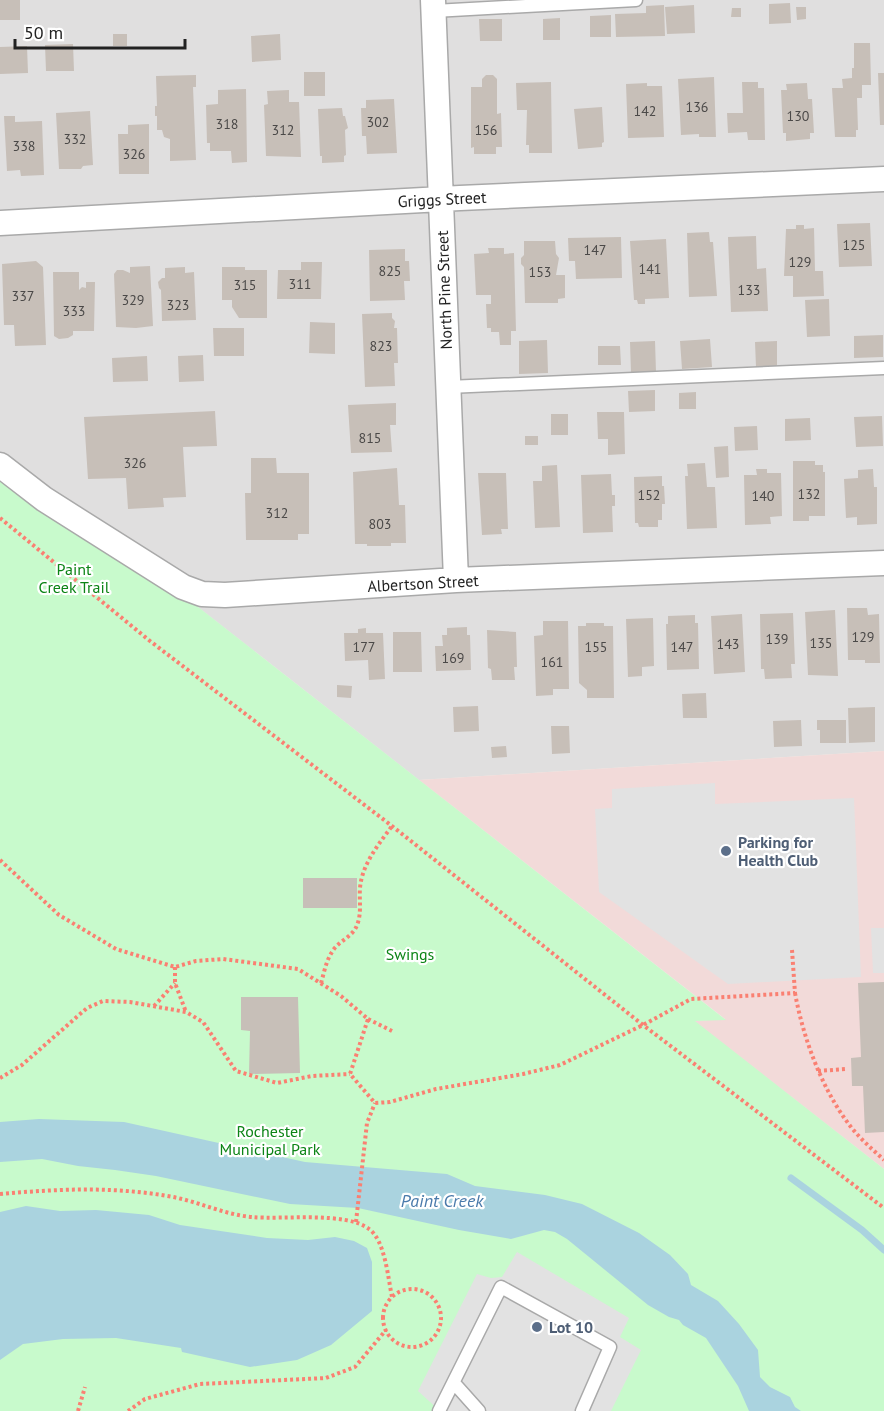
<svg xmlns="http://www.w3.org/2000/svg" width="884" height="1411" font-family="'PT Sans',sans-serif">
  <rect width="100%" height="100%" fill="#f2efe9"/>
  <path fill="#e0dfdf" d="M0 0H884V751L419 780 0 452Z"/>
  <path fill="#f2dad9" d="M884 751V1169L694 1021 725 1019 419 780Z"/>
  <path fill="#c8facc" d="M0 452 726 1020 695 1021 884 1169V1411H0Z"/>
  <path fill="#e2e2e2" d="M715 783V804L854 798 861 977 728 984 599 892 595 809 612 808V789Z
    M871 928H884V973H873Z
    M517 1252 629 1318 620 1337 641 1350 611 1411H440L418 1391 477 1274 491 1278 502 1277Z"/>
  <path fill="#aad3df" d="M39 1119 124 1122 305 1162 447 1174 475 1186 545 1195 582 1204 639 1233 670 1255 688 1274 691 1285 718 1301 739 1324 758 1350 760 1377 770 1387 790 1397 795 1407 801 1411H749L738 1386 706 1338 683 1325 679 1320 669 1317 648 1305 567 1239 555 1232 544 1230 511 1239 459 1230 358 1208 290 1204 156 1176 115 1170 78 1166 42 1159 0 1162V1122Z
    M26 1206 60 1211 96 1210 149 1215 180 1225 267 1238 308 1240 335 1237 354 1241 367 1248 372 1262V1311L331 1345 297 1360 250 1367 182 1352 181 1348 116 1338 63 1339 23 1344 0 1360V1212Z"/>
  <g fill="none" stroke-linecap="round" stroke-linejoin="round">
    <path stroke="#aad3df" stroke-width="7" d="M791 1178 862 1230 884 1250"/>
  </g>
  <path fill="#c7bfb8" d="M0 0H20V20H0Z
    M790 3 791 23 769 24V4Z
    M664 5 665 36 616 37 615 14 646 13V6Z
    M694 5 695 33 667 34 665 7Z
    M796 7H806V19L797 20Z
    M732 8H741V17H731Z
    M611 15V37H590V16Z
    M560 18V40H543V19Z
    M479 19H502V41H480Z
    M113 34H127V46H113Z
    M280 34 281 60 252 62 251 36Z
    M854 43H870L871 85H862V98H857L858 130H856V137H835L832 88H843L842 79 852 78V68H854Z
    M73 44 74 71H46L45 45Z
    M27 46 28 73 0 74V47Z
    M304 72H325V96H304Z
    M878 73H884V125H880Z
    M196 75V87H193L196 160 170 161V139L164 137 162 130H157V116H155V106H157L156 76Z
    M486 75H493L497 79V114L501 113 502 147H496V154H474V147L471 148V87H482V79Z
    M714 77 716 137H699V134L681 135 678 79Z
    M551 82 552 153H529V145H526L527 110H517L516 83Z
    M742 82H758V88H764L765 140H748L747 132 728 133 727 113H743Z
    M647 83V86H662L664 137 628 138 626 84Z
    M807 83 808 99H812L814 133H810V139L786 141V133H783L781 90H787L786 84Z
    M246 89 247 162 232 163 231 151H210V143H207L206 105 218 104V90Z
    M289 90V102H299L301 157 266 156 264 105 268 104 267 91Z
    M394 99 397 153 367 154 366 136H362L361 108H366V100Z
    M602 107 604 142 602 143V147L578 149 574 109Z
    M342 108 343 116H345L348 128 345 130 346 155 344 156V162L322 163V156H320L318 109Z
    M90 111 93 165 83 166 81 169H59L56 113Z
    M4 116H15V122L42 121 44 175 21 176 20 170 7 171Z
    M149 124V174H119L118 134H128V125Z
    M870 223 872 266 839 267 837 224Z
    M796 225H804V229L814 228 815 271H823L824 296 793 297V276H784L786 229H796Z
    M709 232 710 242H713L717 296 689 297 687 233Z
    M756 236 757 269 766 268 768 311 731 312 728 237Z
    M621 237 622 278 576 279 575 261H569L568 238Z
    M666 239 669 298 645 299V304H638L637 300H634L630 241Z
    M524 241H555L556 254 559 258 556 275H565V298L558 299V303H525L524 267 521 264V258L524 255Z
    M488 248H504V254L514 253 516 331H511V345H500L499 332H491V328H487L486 304H491V295H476L474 254 489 253Z
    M405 249V261H409L410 281H404L405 300 370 301 369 250Z
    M36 261 43 267 46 345 15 346 14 325H4L2 264Z
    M301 262H322L321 299H277L278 270H301Z
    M150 266 153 326 136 328 116 327 114 274 117 270H123L130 273V267Z
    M185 267V273L194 272 196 320 162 321 161 290 159 288 158 282 162 278H165V268Z
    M222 267H245V270H267V318H239L232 307V300H222Z
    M53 272H79V290L82 287 86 288V282H95L94 331H73V335L68 338 59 339 54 336Z
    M829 299 830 336 807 337 805 300Z
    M392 313V318L395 321 394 328H397L398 363H394L395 386 365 387 362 314Z
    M310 322 335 323V354L309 353Z
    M213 328H244V356H214Z
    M883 335V357L854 358V336Z
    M710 339 712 367 682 369 680 341Z
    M547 340 548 373 519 374V341Z
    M655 341 656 372 631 373 630 342Z
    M777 341V367H756L755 342Z
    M598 346H620L621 365H598Z
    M203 355 204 381 179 382 178 356Z
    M147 356 148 381 113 382 112 358Z
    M655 390V411L629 412 628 391Z
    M696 392V409H679V393Z
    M396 403V425H390L392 452 351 453 348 405Z
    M215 411 217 446 183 447 186 497 163 498 164 507 128 509 126 478 88 479 84 417Z
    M597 412H624L625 454 608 455V439H598Z
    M551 414H568V435H551Z
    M882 416 883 446 856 447 854 417Z
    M810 418 811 440 785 441V419Z
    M757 426 758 450 735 451 734 427Z
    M525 436H538V445H525Z
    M728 446 729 477 716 478 714 447Z
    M251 458H276L277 473H309V534H298V540H246L245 493H251Z
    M793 461H815V465H823V472H825V516H809V521H793Z
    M705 463 707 487H715L717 528 687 529 685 476H688L687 464Z
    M557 465 560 527 535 528 533 481H542V466Z
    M397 468 399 505H405L406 543H391V546H367V544H355L353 472Z
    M756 469H767V473H781L782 516 770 517 771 524 745 525 744 475H757Z
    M873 469 874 487H877V524L857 525V517L846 518 844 479 858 478V470Z
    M478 473H506L508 529H501L502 534 482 535Z
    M611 474 612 495H615V506H612L613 532 583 533 581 475Z
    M662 476V486H664L665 504H662V520H658V527H639L638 523H635L634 477Z
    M847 608H867L868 615 879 614 880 663H865V660H848Z
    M835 610 838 676 808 675 805 612Z
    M793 613 795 664H791L792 678 765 679 764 669H761L760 614Z
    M742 614 745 672 714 674 711 616Z
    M695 615V623H698L699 669 667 670 666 624H668V616Z
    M653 618 654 666 642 667V676L628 677 626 619Z
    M543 621H568L569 689H553V695L536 696 534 636 543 635Z
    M586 623H604V626H613L614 698H587V690L579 683 578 626H586Z
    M467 627V635H470L471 670 436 671 435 646H443L442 635H447V628Z
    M366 628V633H383L385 679 369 680 368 660 345 661 344 633H358V629Z
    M487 630 516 632 517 667H514L515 680H492L491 669 488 668Z
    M393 632H421L422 672H393Z
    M337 685 352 686 351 698 337 697Z
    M706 693 707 718H683L682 694Z
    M478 706 479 731 454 732 453 707Z
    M875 707V742L849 743 848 708Z
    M801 720 802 746 774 747 773 721Z
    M817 720H846V743H820V730H817Z
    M551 726H569L570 753 552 754Z
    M506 746 507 757 492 758 491 747Z
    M303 878H357V908H303Z
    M884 982V1132L865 1133 863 1086H852L851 1058 861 1057 858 983Z
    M241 997H298L300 1073 249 1074 250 1031 241 1030Z"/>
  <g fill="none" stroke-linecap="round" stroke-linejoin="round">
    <g stroke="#a9a9a9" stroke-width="15">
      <path id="lane" d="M434 11 636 0
        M448 387 884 368
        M454 1383 479 1411
        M439 1411 501 1287 610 1347 582 1411"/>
    </g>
    <g stroke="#a9a9a9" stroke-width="27">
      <path id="street" d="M433 0 456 580
        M0 223 460 198 884 179
        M0 465 44 499 183 587 202 594 225 595 456 580 884 563"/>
    </g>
    <path stroke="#fa8072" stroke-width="4" stroke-dasharray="3 3" stroke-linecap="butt" d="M0 518 150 641 392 826 643 1025 884 1208
      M0 860 59 915 116 949 175 967 196 961 223 959 298 969 341 996 368 1019 350 1074 375 1103 390 1102 436 1089 523 1074 560 1065 643 1025 691 999 795 993 792 950
      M175 967V983L186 1012
      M321 983C324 973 326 961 332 952 338 941 353 937 357 925 362 913 359 900 360 888 362 864 379 844 392 826
      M795 993C803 1037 821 1087 848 1123 858 1137 871 1148 884 1160
      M154 1006 175 983
      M368 1019 392 1031
      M818 1071 846 1069
      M0 1078 22 1065 87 1008 103 1001 130 1002 186 1012 203 1022 236 1071 277 1083 312 1076 350 1074
      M0 1194C58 1189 115 1186 173 1197 199 1202 226 1215 252 1217 282 1220 346 1211 369 1229 385 1240 388 1278 392 1297
      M356 1222 367 1123 375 1103
      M383 1318a29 29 0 1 1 58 0a29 29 0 1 1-58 0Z
      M78 1411 85 1387
      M128 1411 145 1399 200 1384 326 1378 355 1367 386 1330"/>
    <use href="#lane" stroke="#fff" stroke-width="12"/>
    <use href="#street" stroke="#fff" stroke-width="24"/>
  </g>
  <g fill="#5c6f8a" stroke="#fff" stroke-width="2">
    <circle cx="726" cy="851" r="6"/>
    <circle cx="537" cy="1327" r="6"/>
  </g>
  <g text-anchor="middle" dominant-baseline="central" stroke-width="4.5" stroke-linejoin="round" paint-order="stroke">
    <g font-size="14" fill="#4b4948">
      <text x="697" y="107">136</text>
      <text x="645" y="111">142</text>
      <text x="798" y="116">130</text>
      <text x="378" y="122">302</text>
      <text x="227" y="124">318</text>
      <text x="283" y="130">312</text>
      <text x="486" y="130">156</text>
      <text x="75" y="139">332</text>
      <text x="24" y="146">338</text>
      <text x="134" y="154">326</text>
      <text x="854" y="245">125</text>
      <text x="595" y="250">147</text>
      <text x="800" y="262">129</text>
      <text x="650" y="269">141</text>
      <text x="390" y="271">825</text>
      <text x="540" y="272">153</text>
      <text x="300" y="284">311</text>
      <text x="245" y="285">315</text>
      <text x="749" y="290">133</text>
      <text x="23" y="296">337</text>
      <text x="133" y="300">329</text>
      <text x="178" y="305">323</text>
      <text x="74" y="311">333</text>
      <text x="381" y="346">823</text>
      <text x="370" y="438">815</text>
      <text x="135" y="463">326</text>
      <text x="809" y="494">132</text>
      <text x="649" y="495">152</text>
      <text x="763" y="496">140</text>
      <text x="277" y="513">312</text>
      <text x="380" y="524">803</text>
      <text x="863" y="637">129</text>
      <text x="777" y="639">139</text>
      <text x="821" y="643">135</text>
      <text x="728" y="644">143</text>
      <text x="364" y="647">177</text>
      <text x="596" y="647">155</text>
      <text x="682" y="647">147</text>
      <text x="453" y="658">169</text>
      <text x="552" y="662">161</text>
    </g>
    <g font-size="16" fill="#222" stroke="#fff">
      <text transform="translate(442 199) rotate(-3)">Griggs Street</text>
      <text transform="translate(444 290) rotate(-92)">North Pine Street</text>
      <text transform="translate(423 583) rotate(-3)">Albertson Street</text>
    </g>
    <g font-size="16" fill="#0c8416" stroke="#fff">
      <text x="74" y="569">Paint<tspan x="74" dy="18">Creek Trail</tspan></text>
      <text x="410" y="954">Swings</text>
      <text x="270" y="1131">Rochester<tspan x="270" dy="18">Municipal Park</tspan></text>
    </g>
    <g font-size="16" font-weight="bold" fill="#4e5e75" stroke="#fff" text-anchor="start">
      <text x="738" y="842">Parking for<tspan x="738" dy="18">Health Club</tspan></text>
      <text x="549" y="1327">Lot 10</text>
    </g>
    <g font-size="18" font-style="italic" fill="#4a7aab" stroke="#fff">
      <text x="442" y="1200">Paint Creek</text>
    </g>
  </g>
  <path d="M15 39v9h170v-9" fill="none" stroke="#222222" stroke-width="3"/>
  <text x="24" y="39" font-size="18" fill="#222222" stroke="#ffffff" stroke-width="4.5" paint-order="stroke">50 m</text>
</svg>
